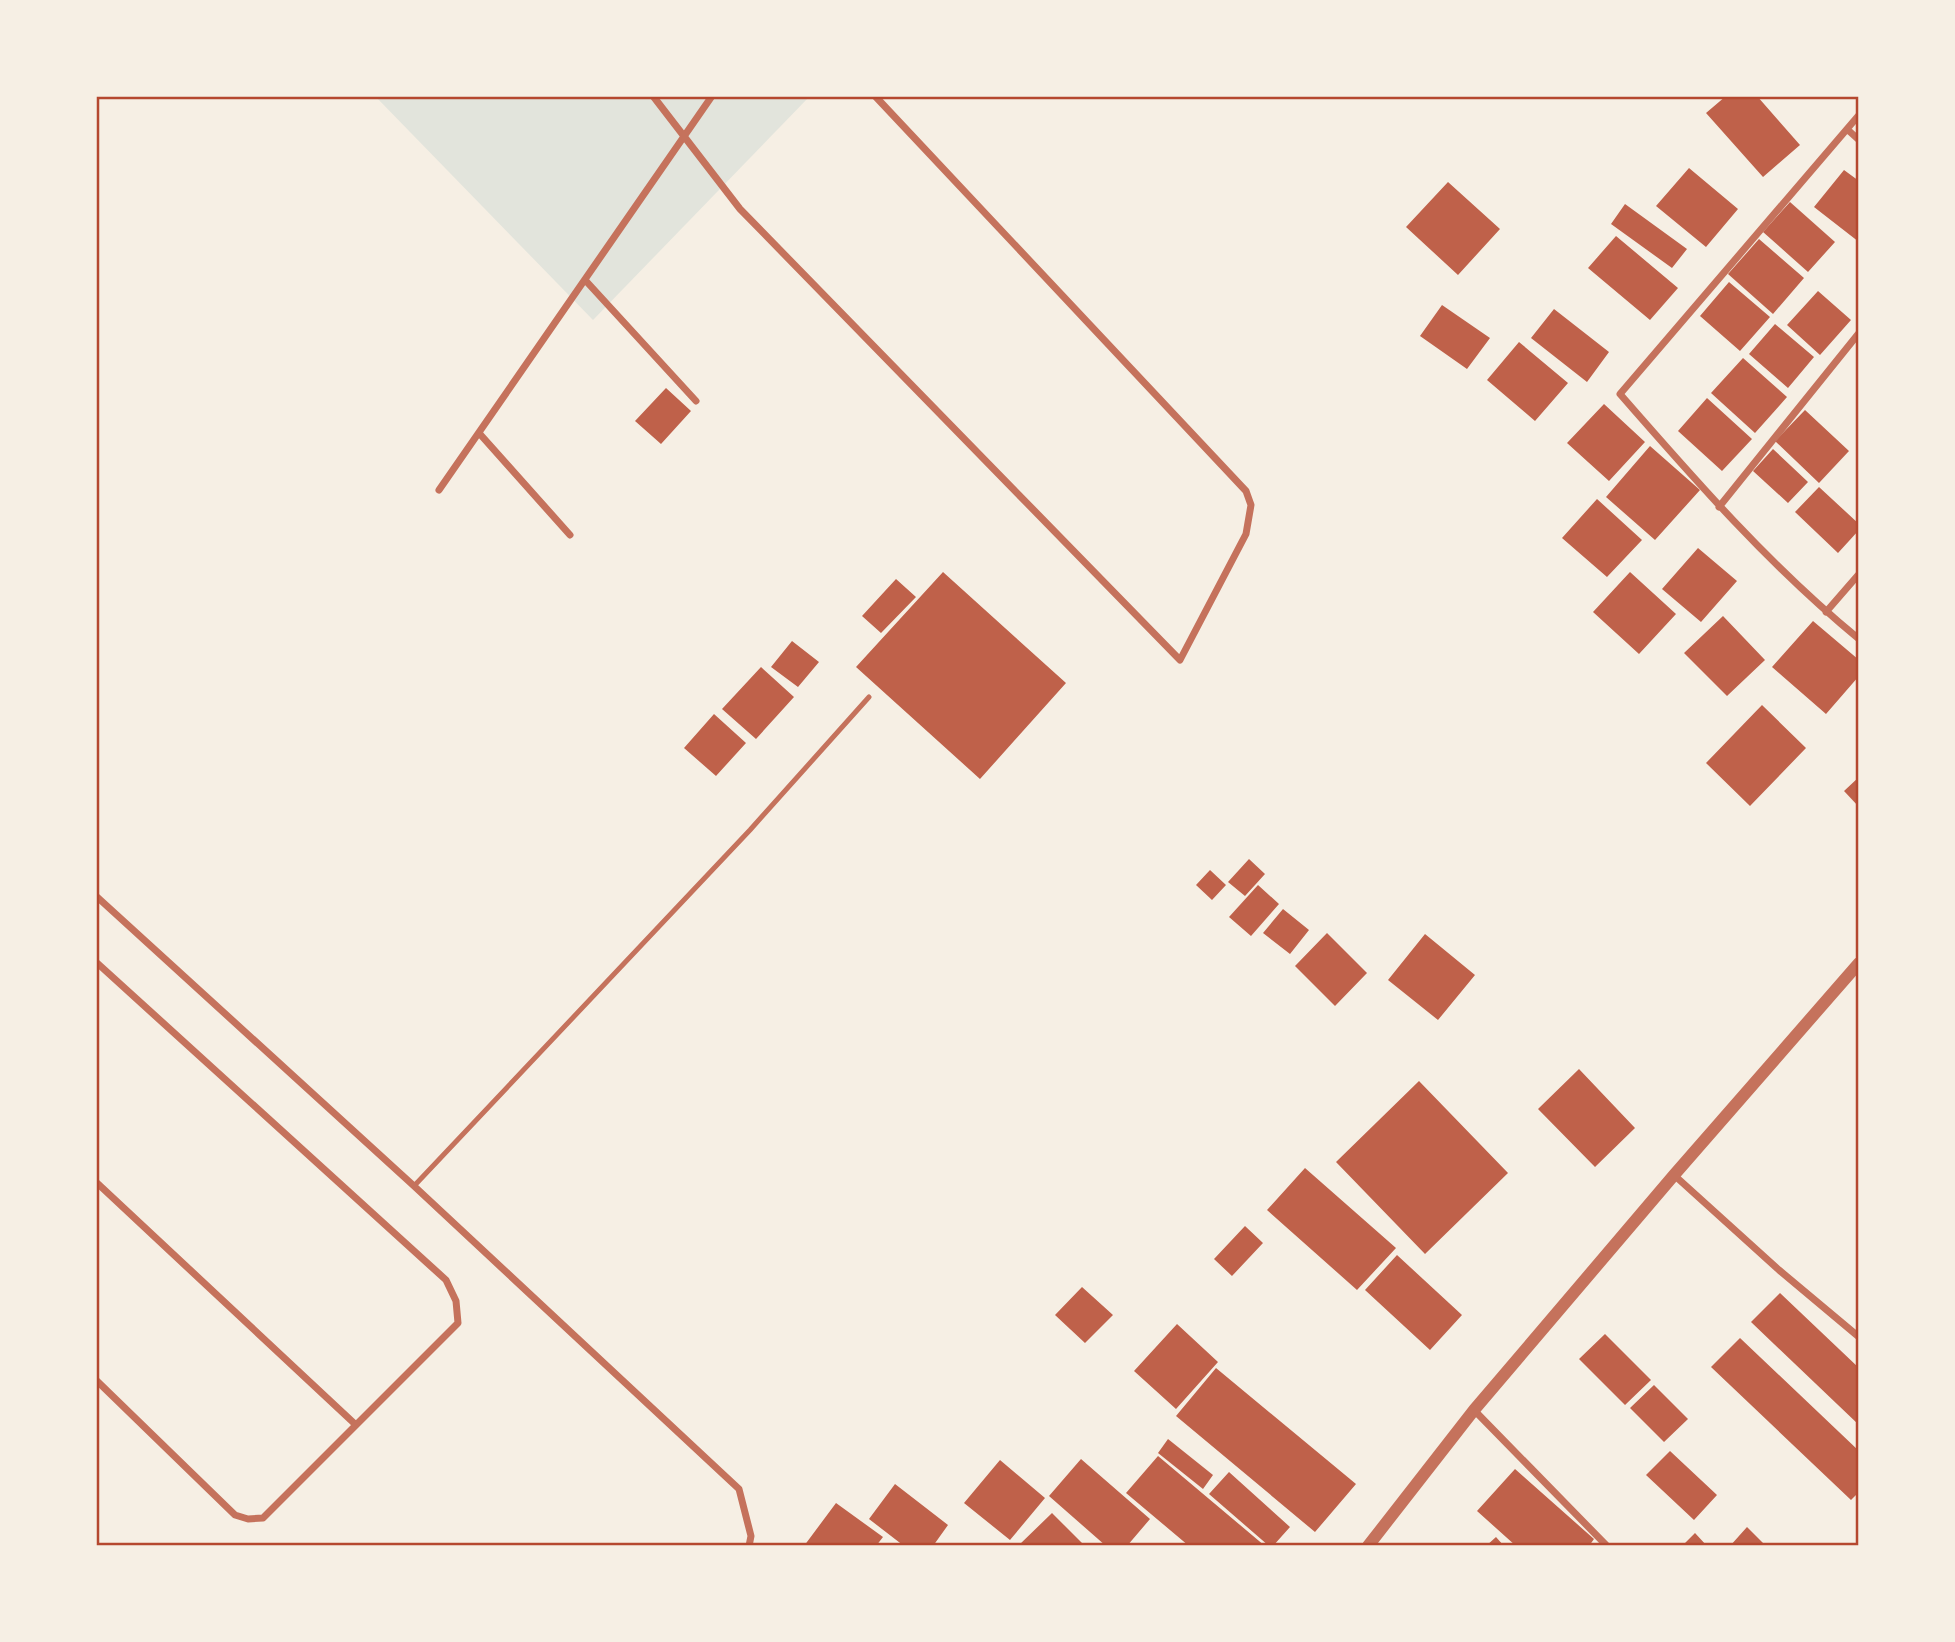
<svg xmlns="http://www.w3.org/2000/svg" width="1955" height="1642" font-family="Lato,sans-serif">
  <rect width="100%" height="100%" fill="#f6efe4"/>
  <path fill="#e2e4dc" d="M375 96H810L593 320Z"/>
  <path fill="#bf614a" d="M1726 96H1757L1800 145 1763 177 1706 113Z
    M1689 168 1738 209 1706 247 1656 206Z
    M1844 170 1859 181V242L1814 207Z
    M1448 182 1500 229 1458 275 1406 227Z
    M1790 202 1835 242 1808 272 1763 232Z
    M1625 204 1687 249 1672 268 1611 224Z
    M1616 236 1678 288 1650 320 1588 268Z
    M1759 239 1804 278 1773 314 1728 274Z
    M1729 282 1770 317 1740 351 1700 316Z
    M1818 291 1851 320 1820 355 1787 325Z
    M1442 305 1490 338 1467 369 1420 336Z
    M1554 309 1609 352 1587 382 1531 338Z
    M1775 324 1814 357 1788 388 1749 354Z
    M1519 342 1568 383 1535 421 1487 380Z
    M1743 358 1787 397 1755 433 1711 393Z
    M666 388 691 411 661 444 635 421Z
    M1707 398 1752 439 1722 471 1678 431Z
    M1604 404 1645 442 1609 481 1567 443Z
    M1805 410 1849 451 1819 483 1775 441Z
    M1650 446 1700 490 1655 540 1606 497Z
    M1773 449 1808 482 1788 503 1753 471Z
    M1819 487 1859 524V530L1838 553 1795 512Z
    M1597 499 1642 540 1607 577 1562 538Z
    M1698 548 1737 581 1701 622 1662 589Z
    M943 572 1066 683 980 779 856 667Z
    M1630 572 1676 614 1639 654 1593 612Z
    M896 579 916 597 881 633 862 616Z
    M1723 616 1765 660 1727 696 1684 653Z
    M1813 621 1859 660V676L1826 714 1772 667Z
    M792 641 819 662 798 687 771 667Z
    M761 667 794 697 756 739 722 709Z
    M1762 705 1806 748 1750 806 1706 763Z
    M714 714 746 743 716 776 684 748Z
    M1859 777V807L1844 791Z
    M1249 859 1265 874 1245 896 1228 882Z
    M1210 870 1226 885 1212 900 1196 885Z
    M1258 885 1279 904 1251 936 1229 917Z
    M1283 909 1309 930 1290 954 1263 933Z
    M1327 933 1367 973 1335 1006 1295 966Z
    M1425 934 1475 975 1438 1020 1388 980Z
    M1579 1069 1635 1128 1595 1167 1538 1109Z
    M1419 1081 1508 1173 1425 1254 1336 1162Z
    M1305 1168 1396 1248 1357 1290 1267 1210Z
    M1245 1226 1263 1243 1232 1276 1214 1259Z
    M1397 1255 1462 1315 1430 1350 1365 1290Z
    M1082 1287 1113 1315 1085 1343 1055 1315Z
    M1780 1293 1859 1368V1425L1751 1322Z
    M1177 1324 1218 1362 1176 1409 1134 1371Z
    M1605 1334 1651 1380 1625 1405 1579 1359Z
    M1740 1338 1859 1451V1492L1851 1500 1711 1367Z
    M1216 1368 1356 1484 1315 1532 1176 1416Z
    M1654 1385 1688 1419 1664 1442 1630 1408Z
    M1168 1439 1213 1475 1203 1489 1158 1453Z
    M1670 1451 1717 1495 1694 1520 1646 1475Z
    M1158 1456 1265 1546H1189L1126 1493Z
    M1081 1459 1150 1519 1127 1546H1106L1049 1496Z
    M1000 1460 1045 1498 1010 1540 964 1503Z
    M1515 1469 1594 1539 1589 1546H1516L1477 1511Z
    M1229 1472 1290 1527 1273 1546H1269L1209 1494Z
    M895 1484 948 1525 933 1546H904L869 1519Z
    M836 1503 883 1537 876 1546H804Z
    M1052 1513 1085 1546H1018Z
    M1747 1527 1766 1546H1730Z
    M1695 1533 1707 1546H1682Z
    M1496 1537 1504 1546H1486Z"/>
  <g fill="none" stroke-linecap="round" stroke-linejoin="round">
    <path stroke="#c5725c" stroke-width="5" d="M414 1186 750 830 869 697"/>
    <path stroke="#c5725c" stroke-width="7" d="M653 96 740 209 1180 660 1246 534 1251 505 1246 491 875 96
      M1859 115 1620 394C1695 480 1770 566 1859 639
      M1848 130 1859 140
      M586 281 696 401
      M479 433 570 535
      M439 490 712 96
      M1719 507 1859 333
      M1826 612 1859 574
      M96 896 414 1186 739 1489 751 1536 749 1546
      M96 962 446 1280 456 1301 458 1323 263 1518 248 1519 235 1515 96 1380
      M1674 1175 1779 1270 1859 1337
      M96 1182 356 1425
      M1474 1410 1607 1546"/>
    <path stroke="#c5725c" stroke-width="12" d="M1368 1546 1474 1410 1674 1175 1859 963"/>
  </g>
  <rect width="1955" height="1642" fill="none" stroke="#f6efe4" stroke-width="196"/>
  <rect x="98" y="98" width="1759" height="1446" fill="none" stroke="#b5482f" stroke-width="2.5"/>
</svg>
